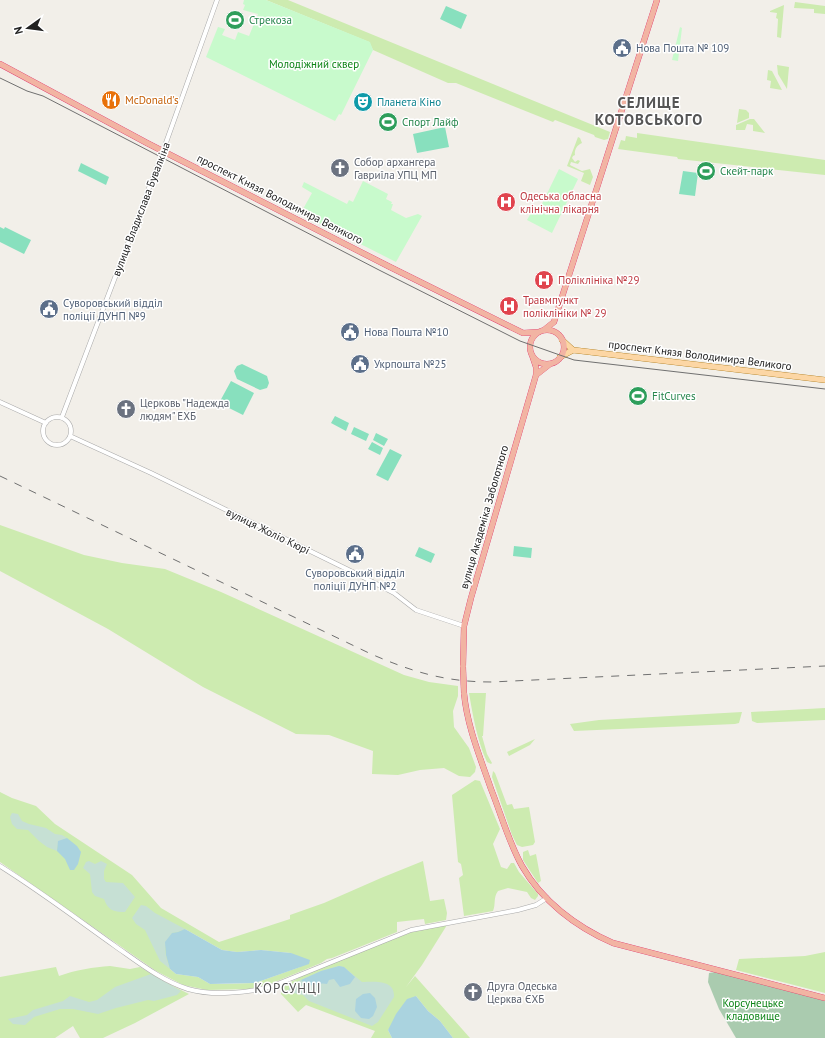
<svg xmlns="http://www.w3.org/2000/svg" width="825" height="1038" font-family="'PT Sans',sans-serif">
  <rect width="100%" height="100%" fill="#f2efe9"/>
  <path fill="#cdebb0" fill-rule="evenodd" d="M266 0H288L610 132 608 139 604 140 595 137 594 135 555 120 553 122 456 83H448L373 50 369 42Z
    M795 2 825 6V14L814 13V9L794 8Z
    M784 5 781 38 777 37 778 19 776 18 777 13 770 12V11Z
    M777 65 789 67 787 89 778 74Z
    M768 70 772 71 782 90 770 88 771 81 767 80Z
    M739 109 746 110 749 113V118L737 123Z
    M750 119H754L765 133 753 131V125L747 124 745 130H736V125Z
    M637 133 825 160V175L678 159 677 157 618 149 621 140 625 141 626 136 637 138Z
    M578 137 580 138 582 143C577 145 574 150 575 155L573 156 572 158 575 162 578 160 580 161 578 164 571 162 570 165 582 171 590 169 593 177 590 185 581 181 584 173 567 166Z
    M0 525 84 555 122 563 165 569 221 592 404 675 429 682 458 686V696L453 711 454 727 469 748 476 767 475 772 470 777 459 776 444 768 420 770 398 775 372 774 373 751 329 735 296 734 203 687 108 629 0 571Z
    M469 693H486L483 736H482L487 754 492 763 491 764 487 762C477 740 473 716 469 693Z
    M825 708V720L757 723 752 721 751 712Z
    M742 712 739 723 735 724 574 731 570 724 599 720Z
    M535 739 530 745 509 756 507 752Z
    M493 771 495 773 507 805 512 804 514 809 529 807 535 842 533 845 522 847 517 845 512 835 492 777Z
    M475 780 480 781 500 829 493 844 501 867 507 869 511 863H514L519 872 538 894V896L535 900 531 898 527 892 508 888 498 891C493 898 496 904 493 911L464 916 459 878 463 875 461 864 458 862 452 795Z
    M0 792 12 798 36 806 55 824 132 875 161 908 219 942 290 919V915L324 903 381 878 423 861 430 901 444 899 447 913 446 920 425 924 424 919 397 922V932L332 958 327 959 321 963 270 984 249 989 207 990 183 985 156 971 0 862ZM185 929 222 950 237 952 261 950 291 953 300 967 255 983 223 984H210L198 977 176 974 170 969Z
    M528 850 530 856 536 854 541 881 538 883 523 860V852Z
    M447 925 422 965 406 987 415 976 470 1038H453L440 1021 428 1011 416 996 388 1030 392 1038H371L375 1031 306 1005 298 1012 281 994V987L312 971 412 932Z
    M825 952V993L736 970 739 959 805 956Z
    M110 966 130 969 140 967 165 982 189 994 135 1023 103 1038H80L73 1026 55 1038H0V977L56 967 59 976C75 970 94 967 110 966Z"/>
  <path fill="#c6e0d4" d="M12 813 18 814 22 821 29 824 46 828 55 834 62 835 67 838C60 840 57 844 57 851L47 847 39 841 28 830 17 829 12 824 10 817Z
    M89 861 95 864 101 861 107 864 104 871V879L106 882 123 883 135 897 125 912C113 912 108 910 104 899L95 896 92 892 90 874 83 868 86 862Z
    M141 905 146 906 155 913 185 929 178 932 172 933C162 947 165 953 170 969L160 961 145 930 136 924 132 918Z
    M339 966 344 967 362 982C374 982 395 979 394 997L378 1022 372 1026 309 1001 303 995 288 992 290 985 321 971Z
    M151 974 181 991 177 995 154 1001 148 1000 116 1008 98 1014 73 1009H60L34 1017 25 1025 13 1024 8 1019 27 1015 33 1010 63 1001 70 996 89 1002 97 1000 115 987Z"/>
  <path fill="#aacbaf" d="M715 972 825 1000V1038H736L719 1009 710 987 708 982 709 973Z"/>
  <path fill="#c8facc" d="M244 0H266L370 42 373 50 341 115 339 114 335 121 206 57 218 27 225 29 222 35 235 40 238 32 249 36 258 14 243 10 245 5 243 4Z
    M680 27 682 28 678 61 672 60Z
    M559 169 578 179 552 233 527 220 531 213 536 215 539 211 546 215 548 212 540 208Z
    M363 181 388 194 386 199 392 202 391 204H393L391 210 406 218 418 214 422 216 396 262 313 220 303 209 312 193 302 187 304 182 347 204 349 200 353 202Z"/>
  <path fill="#88e0be" d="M446 6 467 15 461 29 440 19Z
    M445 127 449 147 417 153 413 134Z
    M81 163 109 177 106 185 78 171Z
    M703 164 711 165 710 178 701 177Z
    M683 171 698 173 695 196 679 194Z
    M0 227 4 229 5 227 31 240 24 254 0 242Z
    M242 364 267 376 269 383 267 388 260 390 237 379 234 371 237 366Z
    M231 381 254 393 243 415 219 403Z
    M335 416 349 423 346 431 331 423Z
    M354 427 369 434 366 441 351 434Z
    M376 433 388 439 384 446 373 440Z
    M372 442 383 448 380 455 368 449Z
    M390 449 402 455 388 481 376 475Z
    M514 546 532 548 531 558 513 556Z
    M419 547 435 554 431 563 415 556Z"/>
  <path fill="#aad3df" d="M67 838 77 846 81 852 78 864 74 870H70L65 859 57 851 58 841Z
    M185 929 222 950 237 952 261 950 291 953 310 960 309 964 255 983 210 984 198 977 176 974 170 969 166 955 165 942 172 933 178 932Z
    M339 966 344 967 355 977 350 984 340 987 334 979 329 980 327 984C316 981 315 991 301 980L321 971Z
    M370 993 375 998 377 1007 373 1016 369 1019 361 1018 355 1011 356 999 363 994Z
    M416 996 428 1011 440 1021 453 1038H392L388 1030 396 1014 407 999Z"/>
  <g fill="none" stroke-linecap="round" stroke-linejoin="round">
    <g stroke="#a9a9a9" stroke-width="5">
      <path id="tertiary" d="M0 402 46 423
        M62 417 163 151 217 0
        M43 431a14 14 0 1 1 28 0a14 14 0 1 1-28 0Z
        M70 436 151 473 363 577 394 593 416 610 464 626
        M0 866C40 891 77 919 115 946 138 962 162 981 188 989 212 996 246 993 270 987L411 930 518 910 536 905 547 898"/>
    </g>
    <g stroke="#a06b00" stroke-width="6">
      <path id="primary" d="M562 340 573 350
        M560 357 573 350 825 380"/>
    </g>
    <g stroke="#dc2a67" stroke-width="6">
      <path id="trunk" d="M0 64 147 143 390 267 523 333 539 332
        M544 330 554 322 657 0
        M530 347a17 17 0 1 1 34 0a17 17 0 1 1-34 0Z
        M536 375 550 364
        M463 667 464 626 471 598 536 375V367L532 355
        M464 693C467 726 480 757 491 789 501 814 509 843 522 866 542 901 576 927 613 943L825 998"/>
    </g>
    <use href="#tertiary" stroke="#fff" stroke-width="4"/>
    <use href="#primary" stroke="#fcd6a4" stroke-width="5.5"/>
    <use href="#trunk" stroke="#f2b4a3" stroke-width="5.5"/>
    <path stroke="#707070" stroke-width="1" d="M0 78 27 91 43 96 379 270 520 341 574 360 825 389"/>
    <path stroke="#707070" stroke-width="1" stroke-dasharray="8 8" stroke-linecap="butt" d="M0 476 371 654C413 672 445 682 492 682L825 666"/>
    <g stroke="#dc2a67" stroke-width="6" stroke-linecap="butt">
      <path id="trunk-bridge" d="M463 667 464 693"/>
    </g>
    <use href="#trunk-bridge" stroke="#f2b4a3" stroke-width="5.5"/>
  </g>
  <defs>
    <g id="stadium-disc" transform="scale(1)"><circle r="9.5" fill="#2e9e5b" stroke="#fff"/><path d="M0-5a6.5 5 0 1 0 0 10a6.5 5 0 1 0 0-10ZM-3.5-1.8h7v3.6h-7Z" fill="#fff"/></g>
    <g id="civic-disc" transform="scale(1)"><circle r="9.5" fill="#5c6f8a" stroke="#fff"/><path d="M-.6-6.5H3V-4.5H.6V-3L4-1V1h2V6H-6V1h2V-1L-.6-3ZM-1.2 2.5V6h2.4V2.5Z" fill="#fff"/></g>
    <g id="restaurant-disc" transform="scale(1)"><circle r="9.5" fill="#e8710a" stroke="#fff"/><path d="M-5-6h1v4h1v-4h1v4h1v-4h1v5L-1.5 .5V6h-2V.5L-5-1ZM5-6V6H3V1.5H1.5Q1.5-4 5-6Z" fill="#fff"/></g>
    <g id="theatre-disc" transform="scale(1)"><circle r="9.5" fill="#0f9aa8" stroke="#fff"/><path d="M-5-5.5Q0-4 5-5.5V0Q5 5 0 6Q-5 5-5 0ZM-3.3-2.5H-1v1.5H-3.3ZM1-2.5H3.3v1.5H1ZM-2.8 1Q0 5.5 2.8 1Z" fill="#fff"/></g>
    <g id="church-disc" transform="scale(1)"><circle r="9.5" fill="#6b7280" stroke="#fff"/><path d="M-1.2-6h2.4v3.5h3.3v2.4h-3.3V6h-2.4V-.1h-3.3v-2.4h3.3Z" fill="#fff"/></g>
    <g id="hospital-disc" transform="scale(1)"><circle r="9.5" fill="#e0444e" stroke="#fff"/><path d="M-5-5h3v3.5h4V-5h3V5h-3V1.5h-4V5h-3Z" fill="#fff"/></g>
  </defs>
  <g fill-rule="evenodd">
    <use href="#stadium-disc" x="235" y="20"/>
    <use href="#civic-disc" x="622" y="48"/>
    <use href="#restaurant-disc" x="111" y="100"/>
    <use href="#theatre-disc" x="363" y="102"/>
    <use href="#stadium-disc" x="388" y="122"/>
    <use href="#church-disc" x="340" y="168"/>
    <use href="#stadium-disc" x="706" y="171"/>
    <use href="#hospital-disc" x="506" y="202"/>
    <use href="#hospital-disc" x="544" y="280"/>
    <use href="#hospital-disc" x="509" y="306"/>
    <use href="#civic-disc" x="49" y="309"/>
    <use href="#civic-disc" x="350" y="332"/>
    <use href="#civic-disc" x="360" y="364"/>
    <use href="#stadium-disc" x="638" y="396"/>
    <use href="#church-disc" x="126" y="409"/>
    <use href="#civic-disc" x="355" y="554"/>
    <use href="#church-disc" x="473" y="992"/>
  </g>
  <g text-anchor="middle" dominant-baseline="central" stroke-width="3" stroke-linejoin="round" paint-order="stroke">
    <g font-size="11" fill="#27864d" stroke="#fff" text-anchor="start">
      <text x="249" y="20">Стрекоза</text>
      <text x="402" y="122">Спорт Лайф</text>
      <text x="720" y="171">Скейт-парк</text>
      <text x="652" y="396">FitCurves</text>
    </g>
    <g font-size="11" fill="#4e5e75" stroke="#fff" text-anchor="start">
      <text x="636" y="48">Нова Пошта № 109</text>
      <text x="63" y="303">Суворовський відділ<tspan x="63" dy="13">поліції ДУНП №9</tspan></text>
      <text x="364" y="332">Нова Пошта №10</text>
      <text x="374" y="364">Укрпошта №25</text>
      <text x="355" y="573" text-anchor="middle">Суворовський відділ<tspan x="355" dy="13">поліції ДУНП №2</tspan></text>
    </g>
    <g font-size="11" fill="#0c8416" stroke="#fff">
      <text x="314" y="64">Молодіжний сквер</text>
      <text x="753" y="1003">Корсунецьке<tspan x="753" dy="13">кладовище</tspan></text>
    </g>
    <g font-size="11" fill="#c56008" stroke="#fff" text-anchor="start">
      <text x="125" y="100">McDonald's</text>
    </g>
    <g font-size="11" fill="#0d838f" stroke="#fff" text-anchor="start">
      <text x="377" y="102">Планета Кіно</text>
    </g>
    <g font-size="11" fill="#5b616d" stroke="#fff" text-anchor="start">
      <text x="354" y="162">Собор архангера<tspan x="354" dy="13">Гавриїла УПЦ МП</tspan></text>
      <text x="140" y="403">Церковь "Надежда<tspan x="140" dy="13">людям" ЕХБ</tspan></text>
      <text x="487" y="986">Друга Одеська<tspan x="487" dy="13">Церква ЄХБ</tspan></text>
    </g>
    <g font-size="11" fill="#be3a42" stroke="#fff" text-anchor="start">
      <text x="520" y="196">Одеська обласна<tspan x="520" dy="13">клінічна лікарня</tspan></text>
      <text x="558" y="280">Поліклініка №29</text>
      <text x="523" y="300">Травмпункт<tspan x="523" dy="13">поліклініки № 29</tspan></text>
    </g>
    <g font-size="11" fill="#222" stroke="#fff">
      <text transform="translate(280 199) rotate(27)">проспект Князя Володимира Великого</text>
      <text transform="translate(141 209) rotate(-69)">вулиця Владислава Бувалкіна</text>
      <text transform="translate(700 355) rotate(7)">проспект Князя Володимира Великого</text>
      <text transform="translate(484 517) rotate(-74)">вулиця Академіка Заболотного</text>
      <text transform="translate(268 531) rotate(26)">вулиця Жоліо Кюрі</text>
    </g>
    <g font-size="13" letter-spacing="1" fill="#555" stroke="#fff">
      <text x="288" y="988">КОРСУНЦІ</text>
    </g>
    <g font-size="15" font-weight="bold" letter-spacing="1" fill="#555" stroke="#fff">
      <text x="649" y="102">СЕЛИЩЕ<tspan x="649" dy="17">КОТОВСЬКОГО</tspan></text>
    </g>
  </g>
  <g transform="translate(28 28) rotate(256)" stroke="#ffffff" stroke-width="3" paint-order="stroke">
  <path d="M0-3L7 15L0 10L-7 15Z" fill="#222222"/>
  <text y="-6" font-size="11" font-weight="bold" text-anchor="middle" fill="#222222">N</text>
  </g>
</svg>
